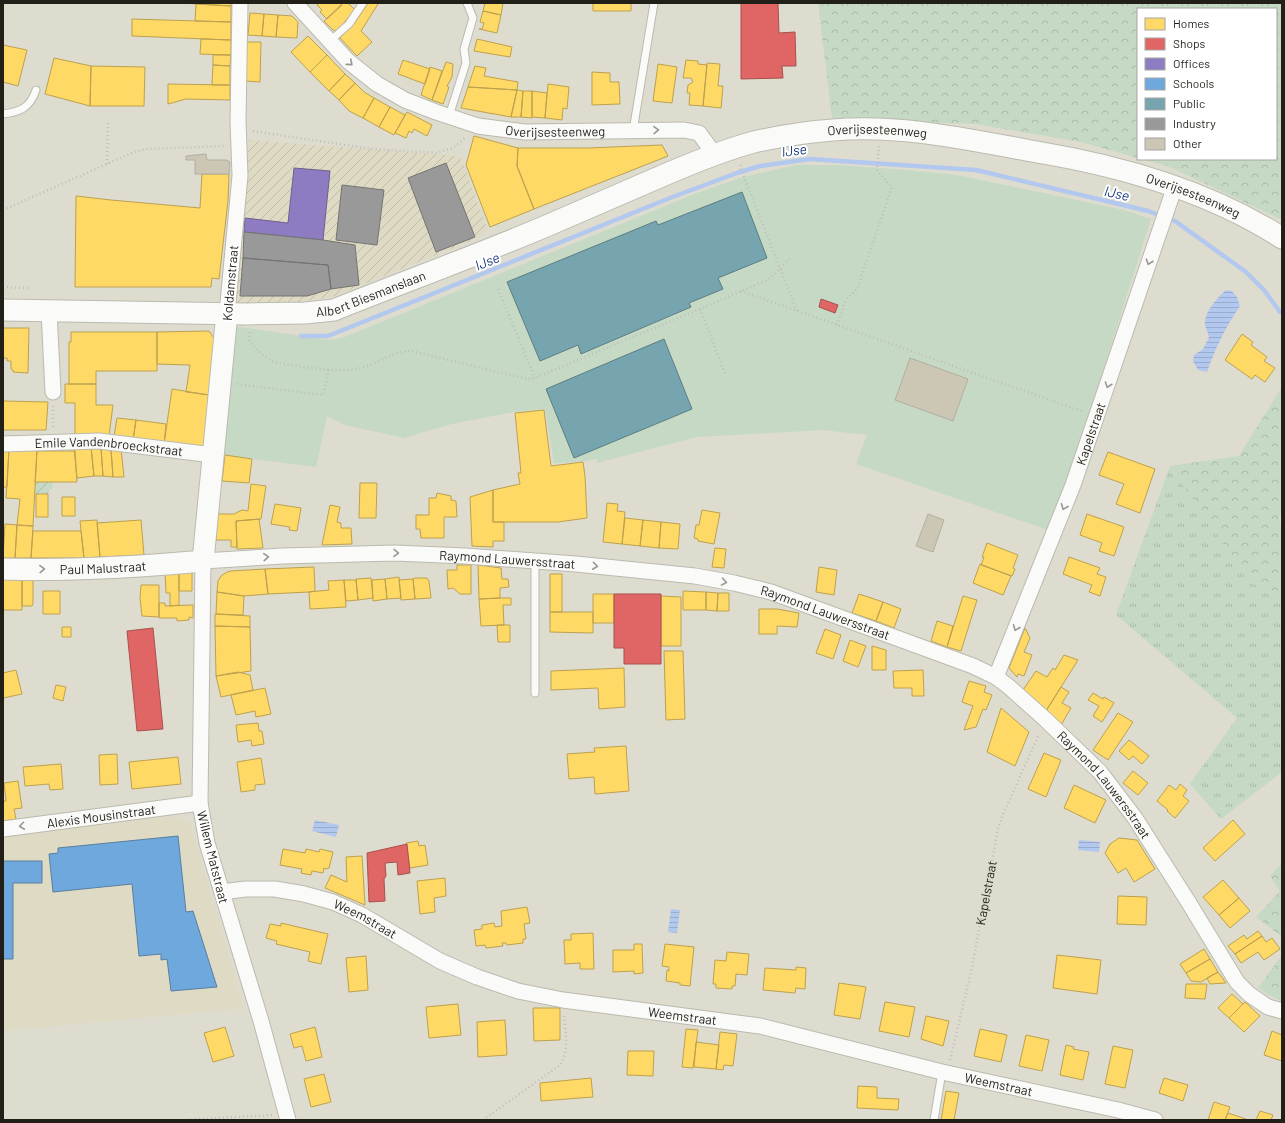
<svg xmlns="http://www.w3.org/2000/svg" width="1285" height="1123" font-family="Barlow,sans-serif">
  <defs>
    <pattern id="industrial-furrows" width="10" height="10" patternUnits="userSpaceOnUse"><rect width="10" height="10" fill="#dfdac3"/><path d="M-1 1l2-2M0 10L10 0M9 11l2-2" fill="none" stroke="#bfbba7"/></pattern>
    <pattern id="grass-tufts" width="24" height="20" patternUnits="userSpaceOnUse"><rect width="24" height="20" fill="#c5d9c5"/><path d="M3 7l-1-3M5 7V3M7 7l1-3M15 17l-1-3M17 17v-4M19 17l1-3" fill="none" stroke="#a9baa8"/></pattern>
    <pattern id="forest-crowns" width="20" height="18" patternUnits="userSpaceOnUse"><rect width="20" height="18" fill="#c5d9c5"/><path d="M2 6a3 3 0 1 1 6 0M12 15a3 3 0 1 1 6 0" fill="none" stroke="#a9baa8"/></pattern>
    <pattern id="garden-furrows" width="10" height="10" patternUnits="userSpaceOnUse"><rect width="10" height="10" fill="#c5d9c5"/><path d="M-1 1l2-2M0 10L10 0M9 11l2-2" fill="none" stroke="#a9baa8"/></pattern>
    <pattern id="water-rules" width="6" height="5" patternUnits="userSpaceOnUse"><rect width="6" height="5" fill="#b3c8ee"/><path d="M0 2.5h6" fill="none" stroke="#9aabcb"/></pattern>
  </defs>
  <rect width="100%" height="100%" fill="#dedccf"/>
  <path fill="#dfdac3" d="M175 816 184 820 191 825 244 1008 3 1031V835Z"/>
  <path fill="url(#industrial-furrows)" d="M249 140 460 156 488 230 478 238 335 296 295 303H235Z"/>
  <path fill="url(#grass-tufts)" d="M1170 466 1249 581 1282 601V772L1221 819 1190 784 1237 718 1116 615Z"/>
  <path fill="url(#forest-crowns)" d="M818 3H1282V220L1168 166 1142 159H1276V9H1138V158L1081 142 975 124 832 119Z
    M1282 387V510L1279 517 1282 535V601L1249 581 1170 466 1239 456Z
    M1282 863V937L1256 917 1280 891 1270 876Z
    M1282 955V1002L1258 988Z"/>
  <path fill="url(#garden-furrows)" d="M35 482H53L52 488 49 490 48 494H35Z"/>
  <path fill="#c5d9c5" d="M796 165H835L895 169 957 175 1124 210 1151 219 1087 422 1048 530 856 464 867 435 823 430 697 437 597 463V459L579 462 554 463 545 409 514 412 452 424 404 438 345 425 327 416 316 467 220 455 231 381 233 326 329 340 342 338 697 193 743 177Z"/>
  <path fill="url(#water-rules)" d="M1226 290 1232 291 1237 297 1240 306C1226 326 1215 349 1207 372L1198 370 1193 361 1194 355 1203 349 1209 337C1208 333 1206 329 1205 325 1204 312 1217 298 1226 290Z
    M315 820 339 825 336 837 312 831Z
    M1079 840 1100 842 1099 852 1078 850Z
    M671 909 680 910 677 933 668 932Z"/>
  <path fill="#ffd966" stroke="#bca14e" d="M183 3H231V6L196 4Z
    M319 3H340L342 5 327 19 320 12 322 10 317 5Z
    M343 3H348L355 10 337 31 333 30 324 21Z
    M368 3H376L378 4 361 31 372 42 357 56 340 38 354 24Z
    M485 3H503L501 15 483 11Z
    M593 3H631V11H593Z
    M196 4 231 6V22L195 21Z
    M483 11 501 15 497 33 479 29H482L484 23 480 22Z
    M250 13 264 14 262 36 248 35Z
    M264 14 278 15 276 37 262 36Z
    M278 15 292 16 298 22 297 38 276 37Z
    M132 19 231 22V40L132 36Z
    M308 36 327 55 310 72 291 52Z
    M201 39 231 40V55L200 54Z
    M477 39 512 47 510 57 474 51Z
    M245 42H261L260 82 244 81Z
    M3 45 27 50 18 86 3 82Z
    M213 55H231L230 66 213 65Z
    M327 55 345 74 329 91 310 72Z
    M54 58 91 66 90 106 45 94Z
    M403 60 430 69 425 84 398 74Z
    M686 60 698 61V64L707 65 703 106 689 105 690 93H687L688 85 693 82 691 78H683Z
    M446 62 453 64 452 77 447 86 449 87 443 104 432 100Z
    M707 63 720 64 718 86H723L721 108 703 106Z
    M658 64 677 67 672 103 653 101Z
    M213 65 230 66V85H212Z
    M91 66 145 67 144 106H90Z
    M475 66 486 68 484 76 518 82 517 90 468 87Z
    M430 67 442 71 432 100 421 95Z
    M592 72 610 73V82H619L620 104 592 105Z
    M345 74 355 83 339 100 329 91Z
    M355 83 364 92 374 98 363 118 349 111 339 100Z
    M168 84 230 85V100L186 99 168 104Z
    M548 84 569 87 567 109 563 108 562 120 545 118Z
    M468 87 517 90 511 117 461 108Z
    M517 90 523 91 521 117H511Z
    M523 91H532V118L521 117Z
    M532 91 547 93 545 118 532 117Z
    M374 98 390 107 379 127 363 118Z
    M390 107 405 115 394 135 379 127Z
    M407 112 432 125 427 136 414 129 412 133 409 131 406 138 395 133Z
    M474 136 518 148 517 166 534 209 490 227 466 165Z
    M662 145 668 156 534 209 517 166 518 148H588Z
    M202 174H229L228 201 219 279 212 278 211 287H75L76 196 111 200 200 208Z
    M3 328H29L28 373 13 372V370L11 369V361H7V358H3Z
    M209 331 216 341 209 395 186 392 190 365 157 364V332Z
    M71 332H157V371H96V384H69V342H71Z
    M1242 334 1253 342 1251 345 1267 357 1264 361 1275 368 1265 382 1255 375 1252 379 1225 360Z
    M65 384H96V405H113L109 436H75V403H65Z
    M172 389 209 395 203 450 164 444Z
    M3 401 48 402 46 430H3Z
    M544 410 551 466 583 462 585 476 587 518 558 522H493V490L520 484 518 473H521L515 413Z
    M117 418 136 420 133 440 114 437Z
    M136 420 166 424 164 444 133 440Z
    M91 447 101 448 103 476H94Z
    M91 447 94 476 77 478 74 448Z
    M101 448 111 449 113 477 103 476Z
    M9 449 7 487H3V450Z
    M9 449H37L33 526 17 525 20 499 6 498Z
    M111 449H121L124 477H113Z
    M37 451H75L77 482H35Z
    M1108 452 1155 469 1140 513 1116 504 1124 484 1099 475Z
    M225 455 252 459 249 483 222 481Z
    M360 483H377L376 518H359Z
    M251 484 266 486 261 519 236 521 237 547H231V540H216L218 514H234L242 510 248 511Z
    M493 490V522H504V541H493V547L472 546 470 497Z
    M437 493 451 496V500L456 501 457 517H444V538H421L420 529H416V515H429V498H436Z
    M36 494H48V517H36Z
    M62 497H75V516H62Z
    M607 503 618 504 617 511 625 512 622 544 603 542Z
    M275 504 301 508 297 531 289 530 290 527 271 524Z
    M330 505 340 507 337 522 341 523V528H351L352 544 322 545Z
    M702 510 720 513 714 544 698 541V539L694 538 696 525H699Z
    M1087 514 1124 527 1114 556 1099 551 1102 543 1080 535Z
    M625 518 643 520 640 546 622 544Z
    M259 519 263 548 237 549 236 521Z
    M97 520 100 557 84 558 80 521Z
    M141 520 144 555 100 557 97 523Z
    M643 520 661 522 659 548 640 546Z
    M661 522 680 524 678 549 659 548Z
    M5 524 17 525 15 558H3Z
    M17 525 33 526 31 558H15Z
    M33 531H81L84 558H31Z
    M987 543 1018 555 1013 568 1015 569 1012 576 981 565 984 557H982Z
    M715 548 726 549 724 568 712 567Z
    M1069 557 1100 568 1097 574 1106 577 1100 596 1089 592 1092 585 1063 574Z
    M980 564 1011 576 1003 595 973 583Z
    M457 565H471V594H460L453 588 448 589 447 570H457Z
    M478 565 501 568 502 579H508L509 587 500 588V598L479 599Z
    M314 567 315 591 309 592 268 594 265 569Z
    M819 567 837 570 834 595 816 592Z
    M265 569 268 594 244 596 217 592 218 581 221 576 227 572 231 571Z
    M179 571H190L192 573V591H179Z
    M179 571V605L170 606V593H166L165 572Z
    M550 574H562V612H550Z
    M3 577H22V610H3Z
    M22 577H33V604L32 606H22Z
    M399 577 401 598 387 599 385 579Z
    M371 578 373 598 358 600 356 579Z
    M415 578H427L429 581 431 598 415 599 413 579Z
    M385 579 387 599 373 601 372 580Z
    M413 579 415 599 401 600 399 580Z
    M344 580H356L358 600 346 601Z
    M344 580 346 607 310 609 309 592 329 590 328 581Z
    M141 585H159V617L142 616 140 598Z
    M43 591H60V614H43Z
    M683 591 706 592V610H683Z
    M217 592 244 596 243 615 216 614Z
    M706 592 718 593 717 611 706 610Z
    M718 593H729V611H717Z
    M593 594H614V623H593Z
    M859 594 883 602 876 621 852 613Z
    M661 596 681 597V646H661Z
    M963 596 977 600 961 651 947 647Z
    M500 598H511V605H503L504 625 481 626 479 599Z
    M883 602 901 609 894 628 876 621Z
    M159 603H165V606L193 605V618L189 617V620L177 621V618H159Z
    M759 609H777L799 613 797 627 777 626V634H759Z
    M550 612H593V633L550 632Z
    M215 614 250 616V627L215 626Z
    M937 621 953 626 947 647 931 641Z
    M497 625H510V642H498Z
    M215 626 250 627 251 671 216 676Z
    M62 627H71V637H62Z
    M1025 628 1030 638 1024 652 1032 655 1024 676 1018 674 1017 677 1009 668Z
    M825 629 841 635 833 659 816 653Z
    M850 640 866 646 858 667 843 661Z
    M872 646 886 650V670H872Z
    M664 651H683L685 719 666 720Z
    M1064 655 1078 660 1046 711 1023 690 1036 671 1047 677 1053 668 1055 670Z
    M624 668 625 707 599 709 598 688 551 690V671Z
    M16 670 22 694 3 698V673Z
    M923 670 924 696H912V688H894L893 671Z
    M238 672 250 675 253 690 221 697 216 676Z
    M969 681 986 686 984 692 992 695 986 710 983 709 976 727 964 730 973 706 962 702Z
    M56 685 66 687 63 701 53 698Z
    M1061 687 1069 692 1062 703 1071 708 1061 725 1046 711Z
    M265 688 271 714 256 717 255 711 236 715 231 695Z
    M1093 693 1103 699 1104 697 1114 703 1102 722 1093 716 1099 706 1088 700Z
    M1001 708 1029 732 1015 766 987 752Z
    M1118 713 1133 722 1108 760 1093 750Z
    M258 723 259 731H262L264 744 252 746 251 740 238 742 236 725Z
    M1129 740 1149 756 1142 764 1133 756 1129 760 1119 751Z
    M626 746 629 791 595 794 594 777 569 779 567 754 595 752 594 748Z
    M1044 753 1061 760 1046 797 1028 789Z
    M117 754 118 784 100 785 99 755Z
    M178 757 181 784 132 789 129 762Z
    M261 758 265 784 255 785V790L241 792 237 762Z
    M61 764 63 789 50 790 49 784 25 786 23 767Z
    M1133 771 1148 783 1138 795 1123 783Z
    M18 781 22 808 14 809 16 819 3 821V801H6L4 783Z
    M1180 784 1187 790 1183 796 1189 801 1175 818 1167 811 1168 810 1157 801 1169 785 1176 790Z
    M1074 785 1106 800 1095 823 1064 808Z
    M1233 820 1245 834 1215 861 1203 848Z
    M1119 838 1137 840 1155 869 1134 882 1126 868 1118 873 1105 853 1110 844Z
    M418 841 419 846 425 845 428 865 410 868 406 843Z
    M283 849 305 853 306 849 319 852 320 849 333 852 329 868 326 869 324 868 323 873 312 871 311 875 301 873 302 869 280 865Z
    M362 856 365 905 325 888 331 875 347 882 346 857Z
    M445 878 446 896 434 898 435 912 420 914 417 881Z
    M1223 880 1239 898 1219 915 1203 897Z
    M1118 896 1147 897 1146 925 1117 924Z
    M1239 898 1250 911 1230 928 1219 915Z
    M527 907 530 923 524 924 526 939H523V943L507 945 506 943H502L503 946 486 948 485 945 476 946 474 930 482 929V925L494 923 495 927 502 926 501 911Z
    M281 923 328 934 321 964 308 961 310 952 276 944 277 941 266 938 270 924 281 926Z
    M1258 931 1262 936 1235 954 1228 946 1244 935 1247 939Z
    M593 933 594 969H580V963L565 964 564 940H571V934Z
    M1262 936 1266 942 1272 938 1280 949 1264 960 1258 952 1241 963 1235 954Z
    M634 944H642L643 973 634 974V971L613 972V950H634Z
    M665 944 694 947 690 986 680 985V983L666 981 667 970 669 971V967L662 966Z
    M1204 949 1210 959 1186 973 1180 964Z
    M727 952 749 954 747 975 736 974 735 986H732V989L716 988V984H713L715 960 726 961Z
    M1057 955 1101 960 1097 994 1053 988Z
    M366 956 368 990 349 992 346 958Z
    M1210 959 1218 972 1201 982 1191 981 1186 973Z
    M796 967 806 968 805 989 796 988 795 993 763 990 765 968 796 970Z
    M1218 972 1226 983 1210 984 1207 978Z
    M839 983 866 987 860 1019 834 1015Z
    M1186 984H1207L1205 999 1185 998Z
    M1232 994 1243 1004 1229 1018 1218 1008Z
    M885 1002 915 1007 909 1037 879 1031Z
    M1245 1002 1260 1016 1244 1032 1229 1018Z
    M458 1004 461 1035 429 1038 426 1007Z
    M533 1008H560V1040L534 1041Z
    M926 1016 949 1021 943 1046 921 1039Z
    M505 1020 507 1055 478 1057 477 1022Z
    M225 1027 234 1056 213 1062 204 1033Z
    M315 1027 322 1057 306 1061 302 1046 294 1048 290 1034Z
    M686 1029 698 1030 693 1068 682 1067Z
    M980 1029 1007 1035 1001 1062 974 1056Z
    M1272 1031 1282 1035V1061L1264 1055Z
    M720 1032 737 1034 733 1066 724 1065 723 1070 716 1069Z
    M1026 1035 1049 1040 1042 1071 1019 1066Z
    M696 1042 719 1045 716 1069 694 1067Z
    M1066 1045 1074 1047 1073 1049 1089 1052 1083 1080 1060 1075Z
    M1113 1046 1133 1050 1125 1088 1105 1084Z
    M628 1051H654L653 1076 627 1075Z
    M324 1074 331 1102 311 1107 304 1079Z
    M591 1078 593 1097 541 1101 540 1083Z
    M1164 1078 1188 1085 1183 1101 1159 1093Z
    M858 1086 877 1087V1098L899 1099 898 1110 857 1108Z
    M946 1091 959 1093 954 1120H941Z
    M1214 1102 1230 1107 1225 1120H1208Z
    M1260 1111 1273 1115 1271 1120H1256Z
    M1228 1113 1246 1119V1120H1225Z"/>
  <path fill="#e06666" stroke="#a7514e" d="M741 3H778L779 33 795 32 796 66H782L783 78 741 79Z
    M821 299 838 305 835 313 819 307Z
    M614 594H661V664H624V648H614Z
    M153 628 163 729 137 731 127 631Z
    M407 844 410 873 398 875 397 862 385 863 386 876 384 879 385 901 369 902 367 853Z"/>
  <path fill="#8e7cc3" stroke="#6d608f" d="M294 168 330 171 323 240 244 232 245 218 288 223Z"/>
  <path fill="#6fa8dc" stroke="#587fa1" d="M178 836 186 912 193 911 217 987 171 991 167 959 161 960V954L139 956 132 884 53 892 49 854 58 853V848Z
    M3 861H42V883H13V959H3Z"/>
  <path fill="#76a5af" stroke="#5c7d81" d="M742 192 767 258 718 278 723 289 689 303 691 307 581 354 578 345 540 361 507 282 656 221 658 225Z
    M664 339 692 409 574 458 546 389Z"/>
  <path fill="#999" stroke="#757472" d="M446 163 475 237 436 252 408 178Z
    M342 185 384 190 377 245 336 240Z
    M244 232 323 240 355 245 359 285 331 289 328 265 243 258Z
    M243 258 328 265 331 289 307 296H240Z"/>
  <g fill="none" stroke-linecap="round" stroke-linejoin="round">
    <path stroke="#b3c8ee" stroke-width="4.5" d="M301 336H328L670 198 737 173 760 166 810 159 976 170 1148 211 1175 221 1246 272 1264 290 1280 312"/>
  </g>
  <path fill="#cbc7b4" stroke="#b1afa5" d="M206 154 207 160H226L230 162 229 174H195V160H186V156Z
    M910 358 968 379 953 421 895 400Z
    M928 514 944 520 933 552 916 546Z"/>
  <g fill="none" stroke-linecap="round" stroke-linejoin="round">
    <g stroke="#bbbaaf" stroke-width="9">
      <path id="lane" d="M330 41 349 24 363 3
        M3 114C20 112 30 108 36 90
        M449 116 466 63 464 49 473 18 467 3
        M633 131 654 3
        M535 561V693
        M934 1120 942 1072"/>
    </g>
    <g stroke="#bbbaaf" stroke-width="17">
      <g id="street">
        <path id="s2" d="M295 3 348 61 377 84 405 100 436 112 478 126 525 132 684 130 699 133 715 155"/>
        <path d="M49 311 53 392"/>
        <path d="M227 313 240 176 238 121 240 3"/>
        <path id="s3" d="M3 444 99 441 213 455"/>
        <path id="s4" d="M996 677 1073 485 1175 186"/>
        <path id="s5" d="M3 829 200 803"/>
        <path id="s6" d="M222 892 245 889H275L304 894 333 902 362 915 440 961 477 977 518 991 563 1000 760 1026 942 1072 1118 1110 1155 1120"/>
        <path id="s7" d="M288 1120 261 1021 207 843 200 803 203 561 283 556 395 553 465 556 576 564 695 576 734 583 771 592 973 666 996 677 1008 686 1045 719 1100 772 1135 818 1189 903 1237 982 1249 994 1268 1007 1282 1011"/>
      </g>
    </g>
    <g stroke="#bbbaaf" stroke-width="23">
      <g id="secondary">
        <path id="s8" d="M3 310 246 314 305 313 334 310C404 282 475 256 544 227 581 211 618 195 655 179 687 165 720 151 754 142 780 136 806 132 833 130 902 124 970 140 1037 152 1121 166 1209 191 1282 238"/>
        <path id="s9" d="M3 569C69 571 137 567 203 561L227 313"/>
      </g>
    </g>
    <g stroke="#bfbfbb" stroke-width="2.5" stroke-dasharray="1 3" stroke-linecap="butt">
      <path d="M3 90H7"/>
      <path d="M253 131 372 149 437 153 453 148 466 137"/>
      <path d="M107 164 108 121"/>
      <path d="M741 165 740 168 744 177 797 311"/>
      <path d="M3 210 134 152 147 149 224 146"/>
      <path d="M3 287 30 288"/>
      <path d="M498 289 535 378"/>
      <path d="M741 291 1084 412"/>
      <path d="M700 309 726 376"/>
      <path d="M837 325 846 300 857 289 892 187 877 171 879 146"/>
      <path d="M250 332 249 341C257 350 265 359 277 363 301 366 337 374 360 368 378 364 393 350 412 351L527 379 535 378 707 306 767 280 780 269 790 258"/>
      <path d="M237 384 323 395 329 369"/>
      <path d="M53 427V406"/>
      <path id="s1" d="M950 1060 971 972 998 829 1002 817 1039 734"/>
      <path d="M183 1120 272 1115"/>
      <path d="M483 1120 560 1065C570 1051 565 1031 564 1015"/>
    </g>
    <use href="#lane" stroke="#fafaf8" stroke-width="7"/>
    <use href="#street" stroke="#fafaf8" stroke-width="15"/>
    <use href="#secondary" stroke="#fafaf8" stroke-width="21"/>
  </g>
  <defs><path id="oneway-chevron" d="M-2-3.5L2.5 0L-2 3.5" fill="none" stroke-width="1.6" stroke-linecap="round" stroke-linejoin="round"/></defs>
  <g stroke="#989793">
    <use href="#oneway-chevron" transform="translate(350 63) rotate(41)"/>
    <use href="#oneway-chevron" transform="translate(656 130) rotate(-1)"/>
    <use href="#oneway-chevron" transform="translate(1149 262) rotate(109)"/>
    <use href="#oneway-chevron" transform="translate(1108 385) rotate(109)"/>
    <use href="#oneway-chevron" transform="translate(1064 507) rotate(112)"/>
    <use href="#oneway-chevron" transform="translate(396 553) rotate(1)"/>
    <use href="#oneway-chevron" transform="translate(266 557) rotate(-4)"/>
    <use href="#oneway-chevron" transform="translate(595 566) rotate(6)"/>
    <use href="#oneway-chevron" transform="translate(42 569) rotate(-2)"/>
    <use href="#oneway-chevron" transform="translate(724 582) rotate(10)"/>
    <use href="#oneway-chevron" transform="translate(1016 628) rotate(112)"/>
    <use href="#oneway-chevron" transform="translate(22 826) rotate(173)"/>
  </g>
  <g text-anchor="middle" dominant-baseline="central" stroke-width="4" stroke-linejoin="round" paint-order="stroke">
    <g font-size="13" fill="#211f17" stroke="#fff">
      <text stroke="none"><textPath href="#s2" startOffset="303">Overijsesteenweg</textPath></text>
      <text stroke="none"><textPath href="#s8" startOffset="908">Overijsesteenweg</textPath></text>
      <text stroke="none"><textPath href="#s8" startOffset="1232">Overijsesteenweg</textPath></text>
      <text transform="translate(230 283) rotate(-85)">Koldamstraat</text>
      <text stroke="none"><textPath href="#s8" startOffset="371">Albert Biesmanslaan</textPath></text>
      <text stroke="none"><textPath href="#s4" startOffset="261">Kapelstraat</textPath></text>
      <text stroke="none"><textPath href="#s3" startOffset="106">Emile Vandenbroeckstraat</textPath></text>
      <text stroke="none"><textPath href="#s7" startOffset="876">Raymond Lauwersstraat</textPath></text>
      <text stroke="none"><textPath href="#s9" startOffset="100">Paul Malustraat</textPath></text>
      <text stroke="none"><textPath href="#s7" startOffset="1200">Raymond Lauwersstraat</textPath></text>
      <text stroke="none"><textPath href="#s7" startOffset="1536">Raymond Lauwersstraat</textPath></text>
      <text stroke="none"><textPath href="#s5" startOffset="99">Alexis Mousinstraat</textPath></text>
      <text transform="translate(213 857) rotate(76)">Willem Matstraat</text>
      <text stroke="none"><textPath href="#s1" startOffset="171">Kapelstraat</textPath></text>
      <text stroke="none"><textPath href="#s6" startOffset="149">Weemstraat</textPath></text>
      <text stroke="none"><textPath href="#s6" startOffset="485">Weemstraat</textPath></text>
      <text stroke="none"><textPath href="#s6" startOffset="809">Weemstraat</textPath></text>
    </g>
    <g font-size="14" font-style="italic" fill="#19397d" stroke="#fff">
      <text transform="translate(794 150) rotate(-7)">IJse</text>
      <text transform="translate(1117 193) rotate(13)">IJse</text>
      <text transform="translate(487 261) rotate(-22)">IJse</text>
    </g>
  </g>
  <rect width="1285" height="1123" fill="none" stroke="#211f17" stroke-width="8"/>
  <rect x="1137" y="8" width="140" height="152" fill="#ffffff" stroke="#a6a5a2"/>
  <rect x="1145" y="18" width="20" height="12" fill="#ffd966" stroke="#a6a5a2"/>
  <text x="1173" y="28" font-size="12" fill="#211f17">Homes</text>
  <rect x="1145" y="38" width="20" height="12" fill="#e06666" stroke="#a6a5a2"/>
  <text x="1173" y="48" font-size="12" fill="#211f17">Shops</text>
  <rect x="1145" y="58" width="20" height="12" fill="#8e7cc3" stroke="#a6a5a2"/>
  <text x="1173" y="68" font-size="12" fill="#211f17">Offices</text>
  <rect x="1145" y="78" width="20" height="12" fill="#6fa8dc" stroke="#a6a5a2"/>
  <text x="1173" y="88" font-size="12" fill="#211f17">Schools</text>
  <rect x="1145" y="98" width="20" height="12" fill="#76a5af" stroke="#a6a5a2"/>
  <text x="1173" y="108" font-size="12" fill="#211f17">Public</text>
  <rect x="1145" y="118" width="20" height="12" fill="#999999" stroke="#a6a5a2"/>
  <text x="1173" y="128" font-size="12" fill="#211f17">Industry</text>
  <rect x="1145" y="138" width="20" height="12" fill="#cbc7b4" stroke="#a6a5a2"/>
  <text x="1173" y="148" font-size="12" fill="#211f17">Other</text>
</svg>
